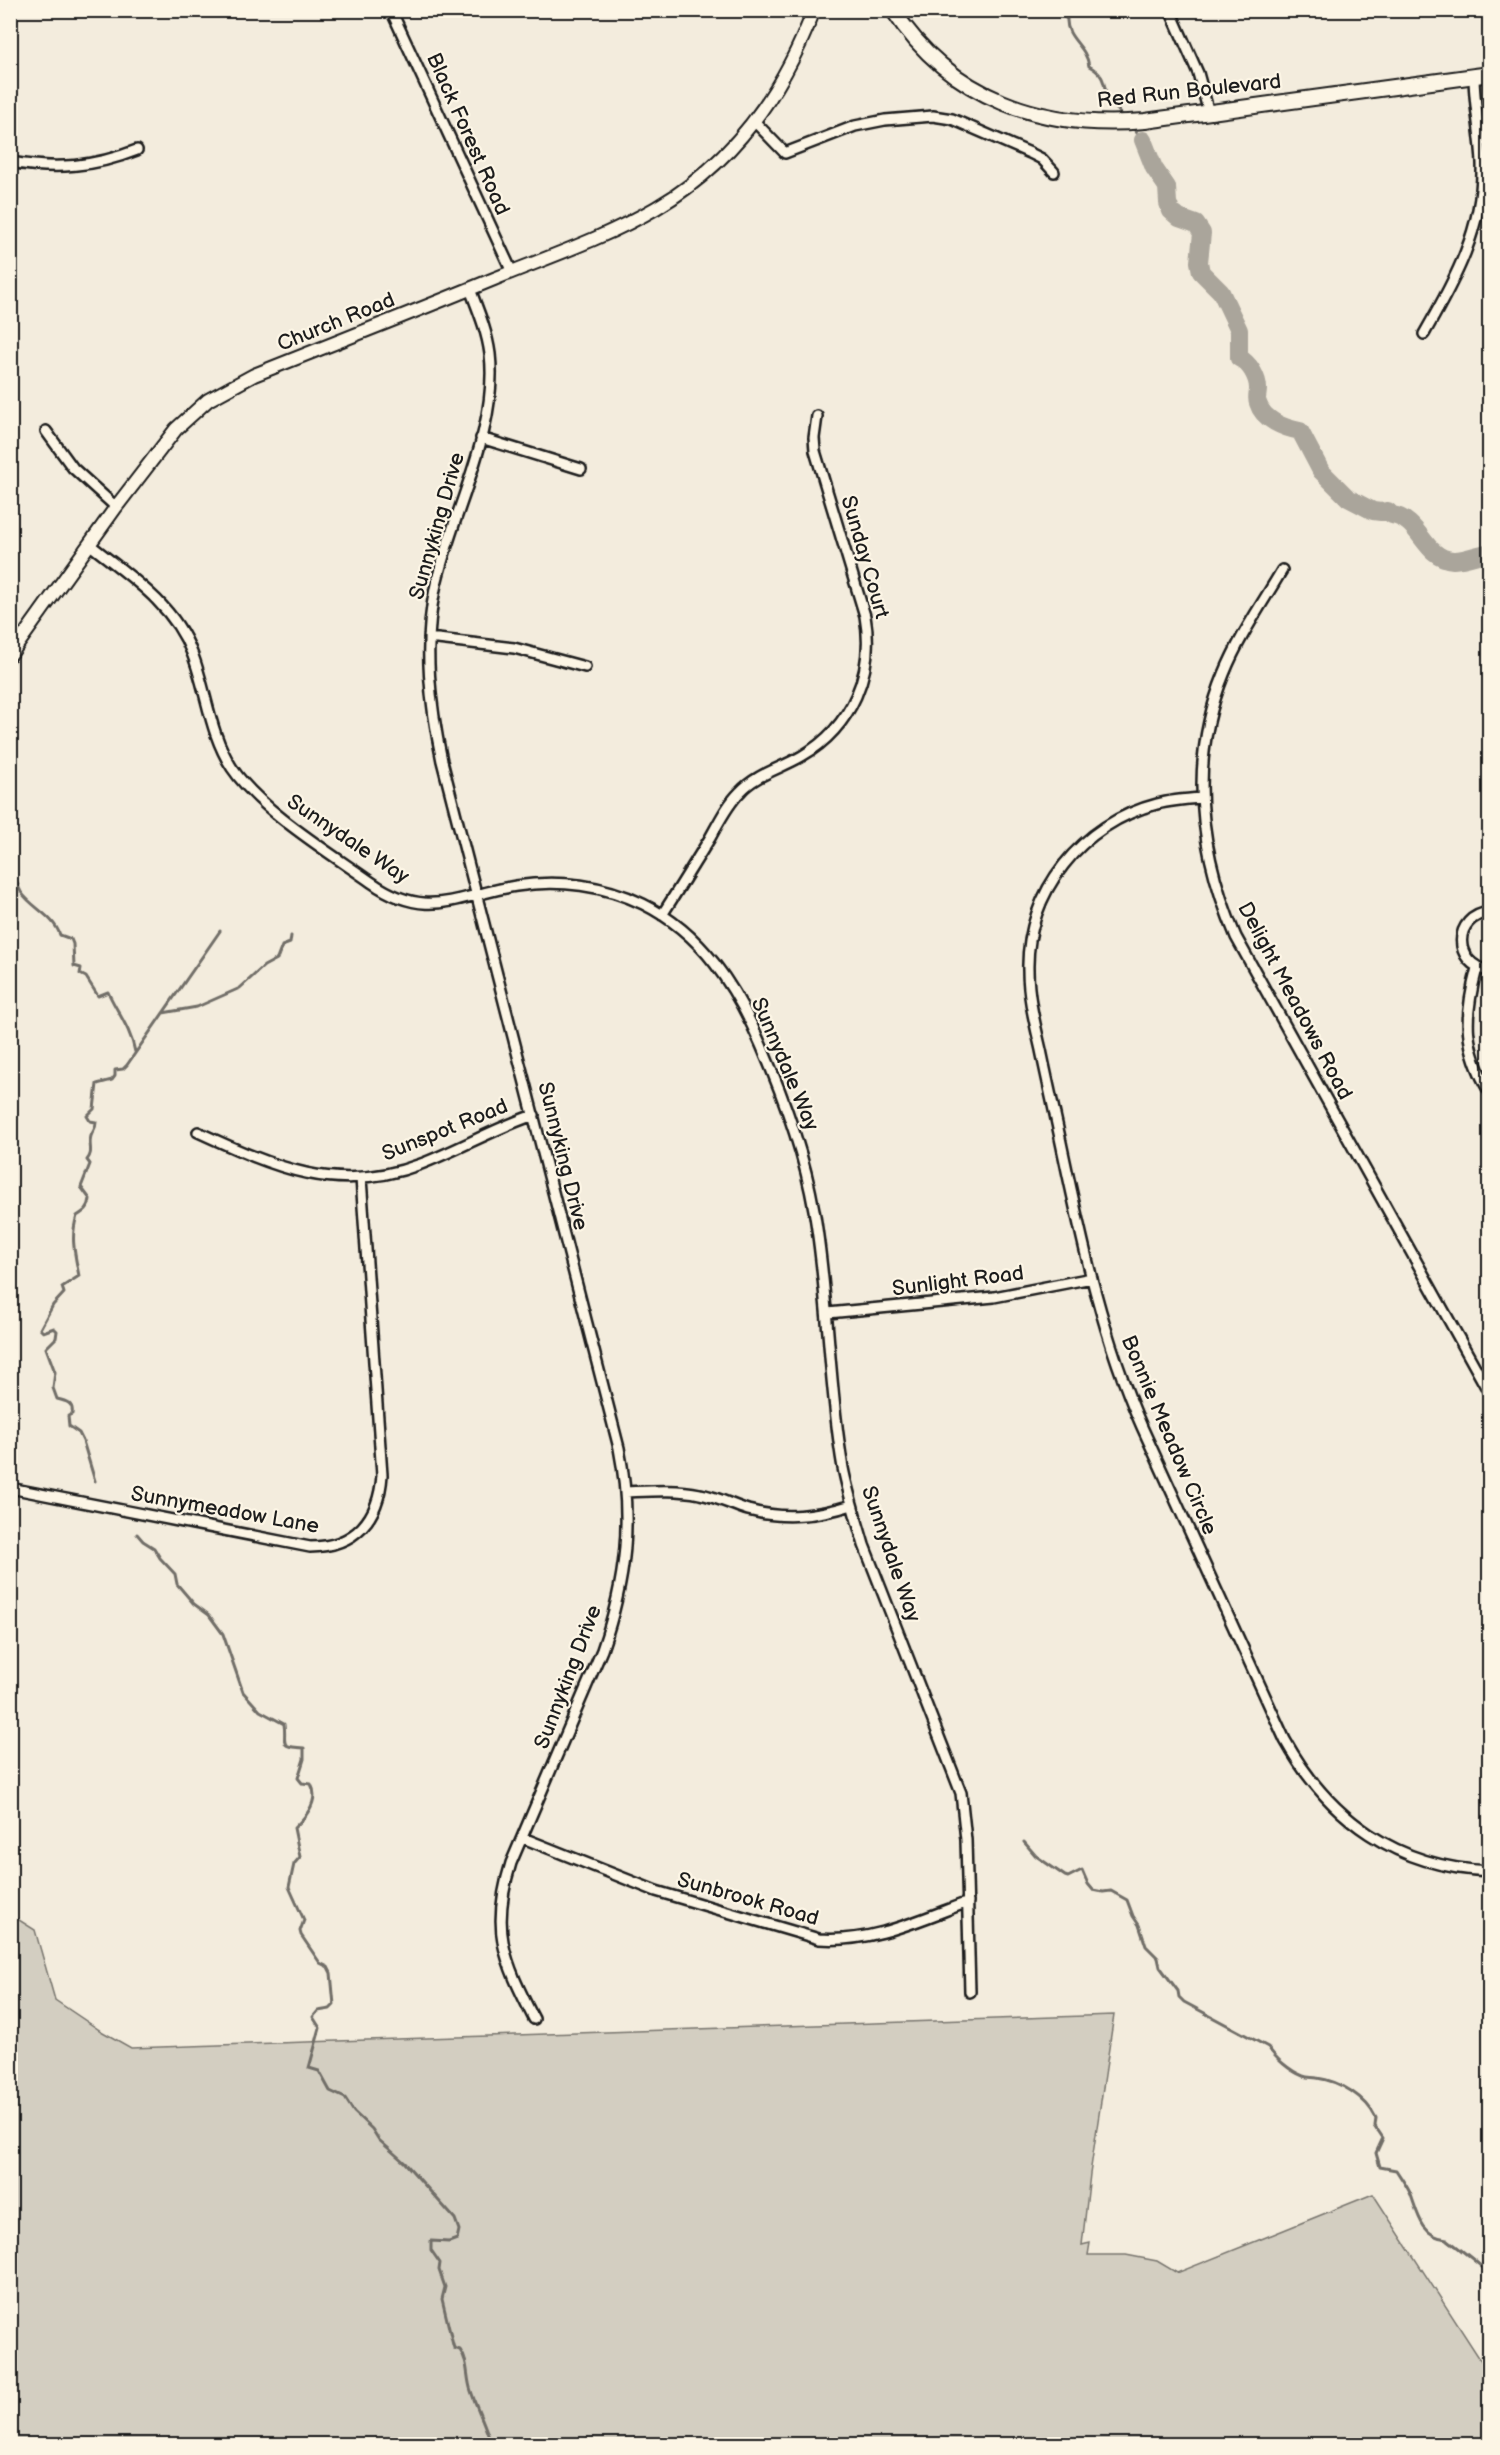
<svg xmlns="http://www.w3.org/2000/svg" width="1500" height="2455" font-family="'Balsamiq Sans',sans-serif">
  <rect width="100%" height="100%" fill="#f3ecdd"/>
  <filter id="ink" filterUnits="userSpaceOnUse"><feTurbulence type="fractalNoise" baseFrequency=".0167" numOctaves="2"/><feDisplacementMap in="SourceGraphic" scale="12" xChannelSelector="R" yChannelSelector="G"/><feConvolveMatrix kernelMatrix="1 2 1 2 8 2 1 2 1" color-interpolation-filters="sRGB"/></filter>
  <g filter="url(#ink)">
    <path fill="#d3cec1" stroke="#78756e" stroke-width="1.5" d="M11 1915 35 1930 55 2000 101 2031 131 2048 1114 2015 1090 2174 1082 2245 1090 2243 1088 2255H1126L1157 2261 1177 2273 1373 2194 1489 2373V2444H11Z"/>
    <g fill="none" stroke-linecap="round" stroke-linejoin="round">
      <path stroke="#716e68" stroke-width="3" d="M1062 10 1063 16 1067 19C1066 39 1086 45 1089 66 1107 76 1103 85 1108 102L1114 106 1124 117
        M1132 127 1143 140
        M10 849C14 862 14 881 21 892 32 908 54 916 60 935L71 939 73 944 74 966 81 968 80 974 86 977 98 996 108 992C117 1012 131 1029 135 1052
        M163 1013 197 1007 240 988 264 966 277 959 282 946 290 943 291 936
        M95 1481 83 1441 79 1433 69 1426 68 1416 72 1414C74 1403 66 1401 57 1399L53 1388 55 1372 46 1348 56 1338 57 1331 54 1328 43 1332 40 1329 53 1305 64 1293 62 1287 79 1276C75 1255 70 1237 77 1216 85 1211 89 1208 90 1199L81 1187 90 1164 87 1160C94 1152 88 1145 91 1136 93 1130 96 1130 96 1122L90 1121 87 1116 94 1109 97 1084 112 1080 115 1076V1070L123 1069 127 1065 220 931
        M137 1534 143 1541 154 1548 160 1558 175 1574 177 1584 194 1604 209 1615 223 1634 243 1692 260 1711 284 1724C287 1744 277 1747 304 1748V1759L298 1778 302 1783 311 1784C320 1800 306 1817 294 1828L300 1857 294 1864 289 1887 304 1920 300 1931 301 1935 320 1963 328 1967 331 1973 334 2005 330 2009 318 2011 313 2017 320 2028 309 2068 319 2071 330 2091 345 2098 354 2112 372 2129 379 2140 405 2163 455 2219 459 2230 457 2239 449 2242 431 2241V2250L440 2263 439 2270 445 2287 442 2299 453 2345 454 2348 460 2350C469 2362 466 2377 471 2391 477 2409 486 2426 491 2444
        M1024 1842 1036 1856 1065 1876 1068 1877 1082 1870 1088 1884 1093 1890 1103 1892 1111 1891 1127 1900 1133 1916 1139 1925 1146 1946 1158 1958 1160 1967 1178 1991 1179 1997 1184 2002 1268 2047C1275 2058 1290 2071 1303 2076 1308 2078 1313 2077 1317 2078 1340 2081 1366 2097 1376 2118L1375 2126 1383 2138 1376 2153 1380 2167 1396 2170C1401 2178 1408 2187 1411 2195 1418 2215 1422 2237 1447 2239 1453 2244 1485 2268 1488 2273 1490 2277 1489 2284 1490 2287"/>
      <path stroke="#aaa59b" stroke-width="18" d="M1143 140 1154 168 1167 187 1168 203 1171 211 1179 218 1196 224 1202 233 1199 262 1201 272 1221 292 1239 330V358C1250 363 1258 378 1258 389 1258 394 1256 399 1258 403 1263 420 1284 428 1300 431L1321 471 1348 498 1373 511 1381 512 1388 511 1392 515C1421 519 1423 558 1453 560 1461 561 1480 554 1490 552"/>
      <g stroke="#1c1c1c" stroke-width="14">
        <path id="minor" d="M391 10 512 272
          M1170 10 1198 73 1209 113
          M754 121 785 153 855 126 885 120 933 116 952 119 1030 153 1042 159 1054 172
          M10 162C56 170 94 167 137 150
          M470 289C478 310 487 331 490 354 499 431 451 514 435 589 423 647 430 704 442 761L619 1448C633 1520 626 1581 602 1650L511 1863C490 1930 504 1960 534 2019
          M1424 334C1455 280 1484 227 1482 163 1481 134 1474 105 1474 76
          M46 431 73 468 116 507
          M481 438 581 469
          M89 544C128 575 174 604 192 653 207 691 209 733 232 768 260 810 330 853 371 882 428 922 458 895 516 886 559 879 604 885 643 904 702 933 736 987 761 1045 784 1098 804 1152 814 1210 829 1295 828 1383 843 1468 848 1494 857 1520 864 1545L961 1793 966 1840 970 1992
          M1282 570C1262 604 1239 637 1224 674 1188 762 1199 851 1236 937L1490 1394
          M429 638 514 648 585 667
          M1202 798C1187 799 1172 800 1157 804 1082 823 1026 892 1028 970 1028 997 1035 1024 1041 1050 1048 1084 1056 1118 1063 1152 1083 1246 1103 1339 1142 1427L1285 1740C1329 1819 1397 1868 1490 1871
          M1490 912C1452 916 1452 965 1490 971
          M662 915C678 890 694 864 710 838 719 822 727 805 740 792 756 774 782 768 802 756 852 727 875 672 865 616L815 451 814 438 817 416
          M1477 968C1464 1017 1463 1047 1490 1093
          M198 1132C274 1167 337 1196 421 1164 460 1149 495 1128 534 1115
          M828 1313 994 1297 1092 1278
          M10 1488 310 1547C355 1547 379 1519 382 1475L361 1178
          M626 1492C651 1491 676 1489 700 1494 717 1497 732 1505 748 1510 784 1520 817 1516 852 1505
          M523 1838 656 1891 819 1939C872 1943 919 1920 968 1902"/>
      </g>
      <g stroke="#1c1c1c" stroke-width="16">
        <path id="tertiary" d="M10 655 116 507 176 429 208 400 254 375C334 343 414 312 494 279 548 257 605 238 656 208 733 163 783 92 814 10"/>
      </g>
      <g stroke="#1c1c1c" stroke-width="18">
        <path id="secondary" d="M893 10C951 99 1043 130 1145 121L1490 74"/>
      </g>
      <use href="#minor" stroke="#fcf5e5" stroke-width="9"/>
      <use href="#tertiary" stroke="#fcf5e5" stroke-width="12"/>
      <use href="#secondary" stroke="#fcf5e5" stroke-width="14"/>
    </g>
  </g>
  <g text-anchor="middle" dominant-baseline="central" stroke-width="4.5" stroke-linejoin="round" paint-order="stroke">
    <g font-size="21" fill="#1c1c1c" stroke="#fcf5e5">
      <text transform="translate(1189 91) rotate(-6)">Red Run Boulevard</text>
      <text transform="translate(468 134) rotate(66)">Black Forest Road</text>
      <text transform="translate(336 322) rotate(-22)">Church Road</text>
      <text transform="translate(437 526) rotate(-74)">Sunnyking Drive</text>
      <text transform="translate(865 557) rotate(74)">Sunday Court</text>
      <text transform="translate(348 839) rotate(34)">Sunnydale Way</text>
      <text transform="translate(1295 1001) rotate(62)">Delight Meadows Road</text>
      <text transform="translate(785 1064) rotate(67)">Sunnydale Way</text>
      <text transform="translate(445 1130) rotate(-22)">Sunspot Road</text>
      <text transform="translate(563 1156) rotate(76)">Sunnyking Drive</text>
      <text transform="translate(958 1281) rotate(-7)">Sunlight Road</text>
      <text transform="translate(1169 1435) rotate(67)">Bonnie Meadow Circle</text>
      <text transform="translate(225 1510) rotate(10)">Sunnymeadow Lane</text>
      <text transform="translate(891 1554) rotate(71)">Sunnydale Way</text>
      <text transform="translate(568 1677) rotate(-69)">Sunnyking Drive</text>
      <text transform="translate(748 1899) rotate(16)">Sunbrook Road</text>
    </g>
  </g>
  <rect width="1500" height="2455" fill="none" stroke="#fcf5e5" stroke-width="36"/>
  <rect x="18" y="18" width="1464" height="2419" fill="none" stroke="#1c1c1c" stroke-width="2" filter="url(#ink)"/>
</svg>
